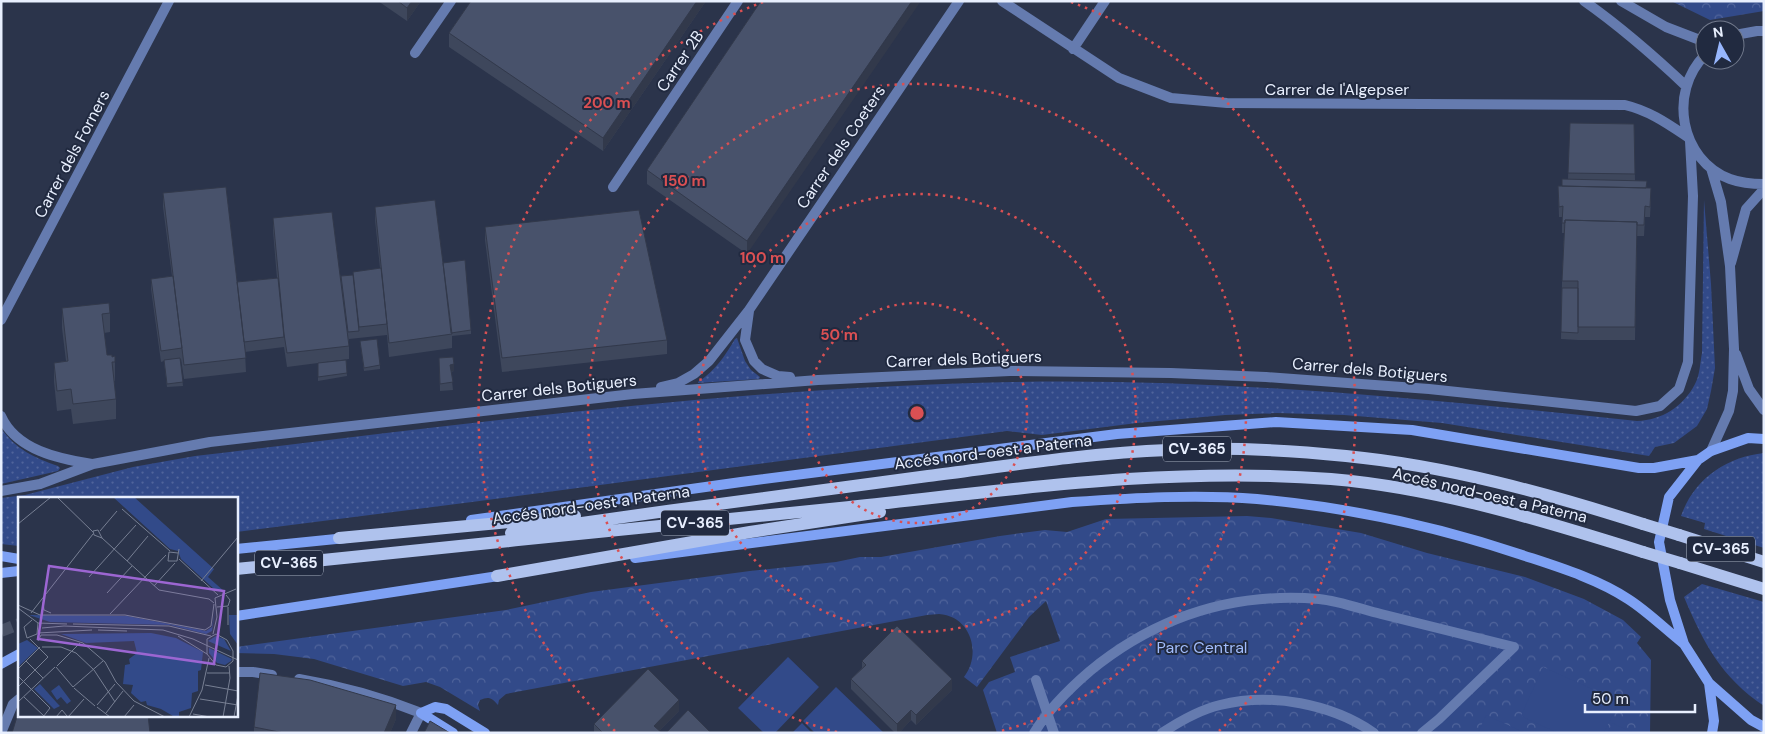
<svg xmlns="http://www.w3.org/2000/svg" width="1765" height="734" font-family="'DM Sans',sans-serif">
  <defs>
    <pattern id="grass-dots" width="8" height="8" patternUnits="userSpaceOnUse" patternTransform="scale(1.25)"><rect width="8" height="8" fill="#324a89"/><path d="M2 2h.1M6 6h.1" fill="none" stroke="#50649b" stroke-width="1.8" stroke-linecap="round"/></pattern>
    <pattern id="park-crowns" width="20" height="18" patternUnits="userSpaceOnUse" patternTransform="scale(1.25)"><rect width="20" height="18" fill="#324a89"/><path d="M2 6a3 3 0 1 1 6 0M12 15a3 3 0 1 1 6 0" fill="none" stroke="#50649b"/></pattern>
  </defs>
  <rect width="100%" height="100%" fill="#2b344b"/>
  <path fill="url(#grass-dots)" d="M1704 200 1711 284 1715 368 1711 391 1707 409 1697 426 1674 443 1655 447 1649 456 1442 423 1344 415 1277 413 1225 415 1137 423 1042 435 1007 431 472 502 236 532V498H19V546L1 544V498L25 495 133 467 195 456C467 424 739 387 1013 382 1222 378 1430 399 1637 421 1662 420 1683 407 1695 384 1700 375 1700 363 1702 353Z
    M737 338 745 361 751 370 760 377 759 379 698 383V382C715 371 725 356 735 339Z
    M1 428C15 449 35 458 58 466L60 468 58 471 1 484Z
    M1764 453V548L1704 529 1705 523 1681 516C1694 479 1726 457 1764 453Z
    M1702 584 1764 602V706C1721 677 1704 644 1684 597Z"/>
  <path fill="url(#park-crowns)" d="M1671 1H1761L1764 3V11L1710 20Z
    M1247 516 1271 518 1361 533 1427 553 1525 577 1584 599 1623 620 1641 637 1637 643 1651 660 1650 733H997L983 690 989 682 1015 672 1010 657 1060 641 1046 601 1029 617 977 687 964 677C982 654 971 616 939 614 935 614 931 615 927 615L506 694 499 700 498 705C492 698 489 696 480 700L478 705 480 711 440 687 426 682 403 686 314 659 274 654 236 653V647L506 610 591 592 750 571 836 562 860 557H881L1000 536 1045 530 1067 532 1106 519Z"/>
  <path fill="#324a89" d="M788 657 819 687 775 733H764L738 708Z
    M1543 667 1619 701 1604 733H1558L1521 716Z
    M836 687 884 733H815L803 721Z
    M1486 715 1525 733H1478Z
    M802 723 812 733H792Z
    M1612 723 1632 732 1631 733H1608Z"/>
  <g fill="none" stroke-linecap="round" stroke-linejoin="round">
    <path stroke="#475066" stroke-width="12" stroke-dasharray="12 6" stroke-linecap="butt" d="M1 631 19 624"/>
    <path stroke="#657baf" stroke-width="10" d="M1002 1 1119 78 1171 98 1227 103 1625 105C1650 111 1668 124 1689 138
      M1584 1C1621 27 1653 55 1686 86
      M1621 1 1666 27 1705 42
      M1735 35 1757 31H1764
      M1073 49 1105 1
      M415 53 451 1
      M1705 55C1668 92 1680 160 1730 179 1741 183 1752 184 1764 184
      M613 187 738 1
      M1731 263 1746 209 1764 189
      M749 311 745 340 754 361 762 369 778 376 790 377
      M1 320 169 1
      M1736 354 1749 389 1764 410
      M661 387 678 383 694 374 709 361 749 310 959 1
      M1 416C16 450 59 459 92 464
      M1711 451 1729 411 1733 391 1734 349 1730 266 1721 202 1711 168
      M1 491 40 484 93 464 210 442 633 394 818 380 1010 371 1171 373 1266 377 1429 389 1636 411 1660 406 1679 389 1688 362 1693 196 1690 141
      M236 672H253L272 675
      M299 679C341 686 381 697 421 713L411 733
      M1036 680 1054 733
      M1 733 13 704 19 699
      M1034 733C1048 710 1069 689 1090 671 1156 617 1233 592 1319 599 1339 601 1361 609 1381 614 1426 625 1470 636 1514 647L1439 719 1422 733
      M1162 733C1180 721 1199 710 1220 705 1271 692 1332 704 1374 733"/>
    <path stroke="#7ea1f4" stroke-width="10" d="M1764 439 1748 438 1711 451 1698 460 1669 497 1659 542 1670 600 1684 644 1709 683 1751 720 1764 727
      M471 520 741 482 1117 434 1276 422 1412 430 1639 468H1654L1698 460
      M236 549 346 538
      M1 556 19 559
      M635 558 1072 502C1133 498 1196 494 1257 499 1346 507 1435 526 1519 554 1555 566 1596 578 1628 599 1647 611 1665 629 1684 644
      M1 573 19 571
      M236 616 505 575
      M1 664 19 654
      M1709 683 1714 721 1712 733
      M421 713 435 707 446 709 485 733
      M421 713 453 733"/>
    <path stroke="#afc2ed" stroke-width="12" d="M511 533C650 513 788 494 928 476 1007 466 1088 453 1168 450 1227 447 1287 450 1346 456 1448 466 1546 493 1643 524
      M1679 535 1764 562
      M339 538 575 516
      M1680 563 1764 589
      M236 569C437 547 639 529 840 508 1003 491 1166 466 1331 479 1437 488 1541 520 1643 552
      M497 576 750 532 880 512"/>
    <path stroke="#afc2ed" stroke-width="12" d="M1643 524 1679 535
      M1643 552 1680 563"/>
  </g>
  <path fill="#3e475c" d="M378 1H421L407 21Z
    M471 1H706L603 151 449 47V33Z
    M761 1 747 254 647 184V170Z
    M1570 123 1634 124 1635 181 1647 188 1651 198 1650 217H1645L1644 236H1637L1635 340H1578L1561 339 1562 281 1564 233H1562V217H1559L1558 186H1562L1568 179Z
    M163 193 237 282 277 278 273 231V218L341 276 353 275 380 268 375 220V207L443 263 471 330V334L452 336V348L389 357 387 335 349 339V359L287 367 284 347 245 352 246 372 184 379 181 359H180L183 386 167 387 164 361 161 362 151 289V279L172 276 163 207Z
    M485 227 667 340V354L502 372 485 240Z
    M62 308 110 313V332L104 333 107 355 112 357 115 362V381H114L116 399V419L73 424 71 409 57 411 54 382V363L66 361 62 328Z
    M360 341 380 365V369L364 371Z
    M439 358 454 371 451 372 453 390 440 391Z
    M346 360 347 376 318 381V363Z
    M862 661 952 690 916 725 911 720 899 733H895L851 689V679L862 668Z
    M679 711 659 731 662 733H594V724Z
    M396 719 390 733H254V727Z"/>
  <path fill="#32394b" d="M412 1H421L407 21V8Z
    M697 1H706L603 151V138Z
    M912 1H921L747 254V241Z
    M454 364V371L450 372V365Z
    M952 679V690L916 725V715Z
    M679 700V711L657 733 654 726Z
    M396 705V719L390 733H384Z
    M911 710V720L899 733H897V724Z"/>
  <path fill="#48526b" stroke="#32394b" d="M398 1H412L407 8Z
    M471 1H697L603 138 449 33Z
    M761 1H912L747 241 647 170Z
    M1570 123 1634 124 1635 174 1568 173Z
    M1562 179 1647 181 1646 188 1562 186Z
    M1558 186 1651 188 1650 207 1645 206 1644 225H1637V222L1565 220V223H1562L1563 206 1559 207Z
    M226 187 246 358 184 365 163 193Z
    M435 200 452 334 389 343 375 207Z
    M639 210 667 340 502 358 485 227Z
    M332 212 349 346 287 353 284 334 273 218Z
    M1565 220 1637 222 1635 327H1578V281H1562Z
    M465 260 471 330 451 333 443 263Z
    M381 268 387 324 359 327 353 272Z
    M353 275 359 331 348 332 341 276Z
    M173 276 182 348 161 351 151 279Z
    M278 278 284 337 244 342 237 282Z
    M1562 288H1578V333L1561 332Z
    M109 303 110 313 102 314 107 355H112V357L115 356V362H112L116 399 73 404 71 389 57 391 54 363 68 361 62 308Z
    M377 339 380 365 364 368 360 341Z
    M453 357 454 364 450 365 453 382 440 384 439 358Z
    M180 358 183 382 167 384 164 360Z
    M346 360 347 373 318 377V363Z
    M897 626 952 679 916 715 911 710 897 724 851 679 866 665 862 661Z
    M648 669 679 700 654 726 662 733H603L594 724Z
    M260 673 310 680 396 705 384 733H284L254 727Z
    M19 710V715H148L150 733H12Z
    M688 710 711 733H666Z
    M430 721 450 733H424Z"/>
  <g fill="none" stroke="#da5053" stroke-width="2.5" stroke-dasharray="2.5 5">
    <circle cx="917" cy="413" r="110"/>
    <circle cx="917" cy="413" r="219"/>
    <path d="M837 732A329 329 0 1 1 997 732"/>
    <path d="M615 731A439 439 0 0 1 763 2M1071 2A439 439 0 0 1 1219 731"/>
  </g>
  <g text-anchor="middle" dominant-baseline="central" stroke-width="4" stroke-linejoin="round" paint-order="stroke">
    <g fill="#212a40" stroke="#acb4c5" stroke-width="1">
      <rect x="1163" y="436.5" width="68" height="25" rx="4"/>
      <rect x="661" y="510.5" width="68" height="25" rx="4"/>
      <rect x="1687" y="536.5" width="68" height="25" rx="4"/>
      <rect x="255" y="550.5" width="68" height="25" rx="4"/>
    </g>
    <g font-size="15" font-weight="bold" fill="#e8effe">
      <text x="1197" y="449">CV-365</text>
      <text x="695" y="523">CV-365</text>
      <text x="1721" y="549">CV-365</text>
      <text x="289" y="563">CV-365</text>
    </g>
    <g font-size="16" fill="#e8effe" stroke="#212a40">
      <text transform="translate(680 61) rotate(-56)">Carrer 2B</text>
      <text x="1337" y="89">Carrer de l'Algepser</text>
      <text transform="translate(841 147) rotate(-56)">Carrer dels Coeters</text>
      <text transform="translate(72 154) rotate(-62)">Carrer dels Forners</text>
      <text transform="translate(964 359) rotate(-2)">Carrer dels Botiguers</text>
      <text transform="translate(1370 370) rotate(5)">Carrer dels Botiguers</text>
      <text transform="translate(559 388) rotate(-6)">Carrer dels Botiguers</text>
      <text transform="translate(993 452) rotate(-7)">Accés nord-oest a Paterna</text>
      <text transform="translate(1490 495) rotate(13)">Accés nord-oest a Paterna</text>
      <text transform="translate(591 505) rotate(-8)">Accés nord-oest a Paterna</text>
    </g>
    <g font-size="16" fill="#a2bdfc" stroke="#212a40">
      <text x="1202" y="647">Parc Central</text>
    </g>
  </g>
  <g transform="translate(18 497)">
    <rect width="220" height="220" fill="#2b344b"/>
    <path d="M197 113 194 134 188 137 152 128 32 125 11 118 109 119 188 134 194 130ZM198 139 206 142 213 154 190 144ZM191 151 214 162 213 164 207 168 199 166 191 156Z" fill="#324a89"/>
    <path d="M95 0H116L196 72 190 80 207 95 196 92 163 62 160 54 152 52ZM133 136 158 141 185 155 183 173 180 174V194L174 196 173 211 161 215V219H155L143 212 129 208 128 204 123 205 113 196 115 188 105 187 107 168 112 167 111 162 119 156 116 144 68 146 43 137ZM9 143 20 151 0 170V147ZM22 187 39 206 42 209 36 212 16 192Z" fill="#324a89"/>
    <path d="M211 118H220V148L212 137ZM41 188 53 204 49 207 43 200 39 203 33 194Z" fill="#324a89"/>
    <path fill="none" stroke="#777f93" stroke-width="1" d="M39 0 75 35M104 12 152 54M0 27 33 0M82 34 99 14M84 41 76 38 75 34 80 33 84 41 141 93 191 102 196 106M160 56 151 55 150 64H159L161 52M161 62 200 98M109 64 130 39M71 80 118 28M183 84 220 40M136 89 157 66M89 96 114 69M25 105 26 113 33 116M0 108 22 118H107L187 133 193 129 196 107M199 110 210 109 212 103 208 98M210 110V128M0 111 20 126 49 127M13 116 75 37M92 117 148 58M14 123 6 130 9 141 19 137 20 126M55 127 151 129 193 139M24 131 46 129 145 133 175 142 220 163M80 133 109 134M20 136 74 133M195 137 199 120 197 101 218 92M198 137 209 143 215 154V164L208 170 198 168 189 157V142ZM160 139 189 157M12 142 30 160M20 144 23 138H39L65 146 87 165 98 185 116 204 147 220M24 150H43L58 156 76 173 97 205M8 164 25 181M39 169 62 146M38 170 55 190M0 172 22 150M189 176H211M0 179 32 211 25 220M187 188 220 194M0 190 30 160M55 190 85 164M56 191 77 209M6 200 27 220M182 202 220 208M0 205 37 170M79 208 97 187M79 210 92 220M88 216 105 194M175 217 192 220M38 220 44 213 49 219 50 220 66 202M106 220 116 208M171 220 184 193 191 161M205 220 212 181 211 169M216 220 220 198"/>
    <path fill="#9c66d2" fill-opacity="0.15" stroke="#9c66d2" stroke-width="2.5" d="M31 69 206 94 196 167 20 142Z"/>
    <rect width="220" height="220" fill="none" stroke="#e8effe" stroke-width="2.5"/>
  </g>
  <circle cx="917" cy="413" r="8" fill="#da5053" stroke="#212a40" stroke-width="2.5"/>
  <g font-size="15" text-anchor="middle" font-weight="bold" fill="#da5053" stroke="#212a40" stroke-width="4" stroke-linejoin="round" paint-order="stroke">
    <text x="607" y="108">200 m</text>
    <text x="684" y="186">150 m</text>
    <text x="762" y="263">100 m</text>
    <text x="839" y="340">50 m</text>
  </g>
  <rect width="1765" height="734" fill="none" stroke="#e8effe" stroke-width="5"/>
  <g transform="translate(1720 45) rotate(352)"><circle r="24" fill="#212a40" stroke="#71798c"/>
  <path d="M0-4L9 19L0 12L-9 19Z" fill="#97b6fd"/>
  <text y="-8" font-size="14" font-weight="bold" text-anchor="middle" fill="#e8effe">N</text>
  </g>
  <path d="M1585 704v8h110v-8" fill="none" stroke="#e8effe" stroke-width="2.5"/>
  <text x="1592" y="704" font-size="15" fill="#e8effe" stroke="#212a40" stroke-width="4" paint-order="stroke">50 m</text>
</svg>
